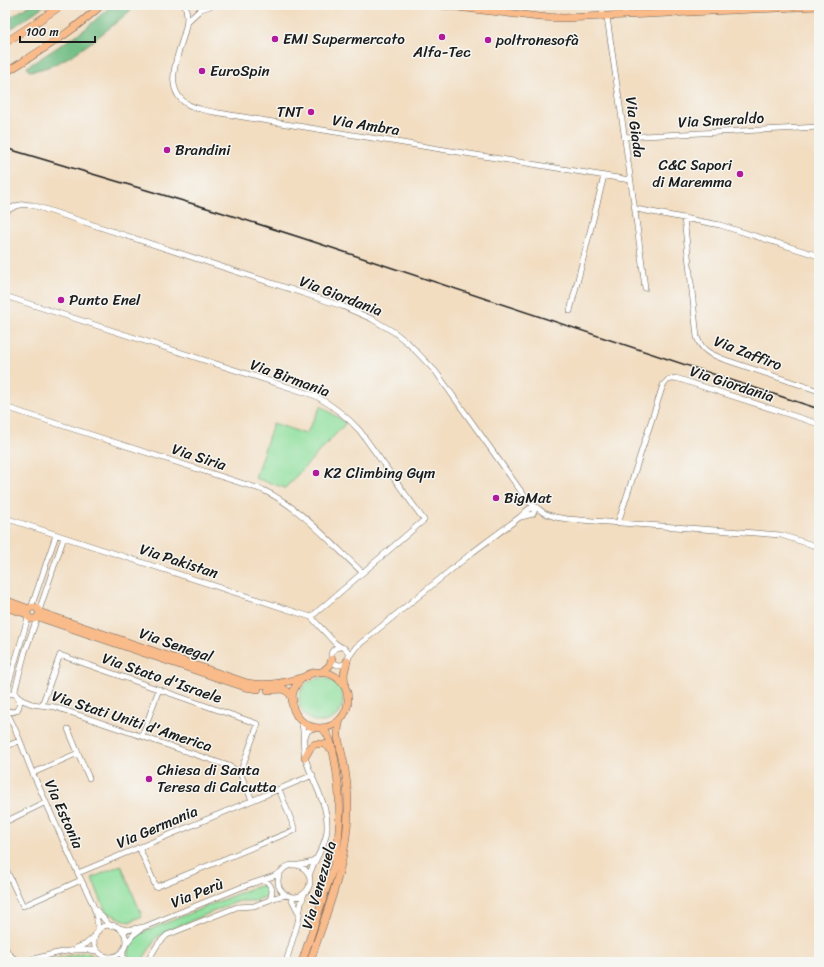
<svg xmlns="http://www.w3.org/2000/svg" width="824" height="967" font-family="Sriracha,sans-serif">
  <rect width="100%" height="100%" fill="#f6f6f2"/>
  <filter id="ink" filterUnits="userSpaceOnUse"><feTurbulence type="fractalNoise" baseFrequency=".025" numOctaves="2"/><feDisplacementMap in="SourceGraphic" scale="8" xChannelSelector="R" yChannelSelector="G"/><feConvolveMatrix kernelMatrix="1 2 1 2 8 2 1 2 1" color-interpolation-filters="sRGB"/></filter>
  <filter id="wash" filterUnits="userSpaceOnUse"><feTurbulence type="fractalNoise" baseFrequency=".012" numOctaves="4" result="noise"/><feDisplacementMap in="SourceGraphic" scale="16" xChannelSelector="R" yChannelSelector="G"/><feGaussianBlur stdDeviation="0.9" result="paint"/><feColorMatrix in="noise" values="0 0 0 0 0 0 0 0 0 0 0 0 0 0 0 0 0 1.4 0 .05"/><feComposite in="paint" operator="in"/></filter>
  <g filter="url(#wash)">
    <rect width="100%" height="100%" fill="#f2ddc1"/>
    <path fill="#91e09f" stroke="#567e5e" d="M321 406 346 423 285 488 255 478 273 423 306 434Z
      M299 700a22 22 0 1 1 44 0a22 22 0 1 1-44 0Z
      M121 865 142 916 129 922 106 912 92 878Z
      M264 885 269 889V892L267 896 254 901H239L166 931 157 937 141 962H127C127 954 132 939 139 934L249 889Z
      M87 952 102 962H40Z"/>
    <path fill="#74be86" stroke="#486d51" d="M30 5H45L5 33V21Z
      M112 5H137C109 28 65 69 29 71L27 67 84 30Z"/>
  </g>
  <g filter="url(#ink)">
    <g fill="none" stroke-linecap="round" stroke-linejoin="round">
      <g stroke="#676056" stroke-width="6">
        <path id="minor" d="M185 5C189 18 186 28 182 41 173 68 163 100 200 109 210 112 221 113 231 115L630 180
          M625 5 626 15
          M607 17C620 107 634 197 645 288
          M187 22 201 9 214 5
          M624 137 819 127
          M636 209 720 225 819 256
          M5 212C14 206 21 203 32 205L342 306 372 319 394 332 409 344 436 372 528 501 544 513 555 517 567 519 781 535 819 547
          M684 218 697 337C701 350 710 354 723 359L819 391
          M5 296 316 396C333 406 347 416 360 431L424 520 311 617
          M570 311 604 176
          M5 407 263 490C300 507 332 544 362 572
          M521 517 533 514 536 507
          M5 518 311 617 335 643 341 647
          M618 523 663 385 668 380 676 378 819 424
          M31 608 56 535
          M39 611 64 537
          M331 656a9 9 0 1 1 18 0a9 9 0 1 1-18 0Z
          M348 658 356 647 473 552 520 517C525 513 529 506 536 507
          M16 695 15 690 25 652 37 618
          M5 696 27 621 28 616
          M5 696C23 684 25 720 6 710
          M18 697 22 700 32 704 55 707 229 766 240 773 252 800
          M42 705 60 655 258 724 240 773
          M5 710C17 728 24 753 33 774 48 806 62 839 77 871 86 892 98 907 98 931
          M301 720C305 732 302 745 305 757 312 783 332 808 326 836 323 850 313 862 309 876
          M68 729 78 753
          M142 736 159 689
          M305 737 308 731 314 727
          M5 747 19 741
          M33 773 78 753 89 778
          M5 822 46 802
          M139 847 156 887 295 830 279 789
          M299 865 309 863 315 859
          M278 881a16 16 0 1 1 32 0a16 16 0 1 1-32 0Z
          M5 867 23 906 81 880
          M78 873 313 775
          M266 881C273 887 273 892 270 900
          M290 896 299 913
          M96 910 110 926
          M94 941a16 16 0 1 1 32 0a16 16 0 1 1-32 0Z
          M119 928 127 930 144 927 242 887 274 876 281 872
          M126 944 133 935 141 929
          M5 947C8 956 14 959 23 962
          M76 948 86 944 94 937
          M123 950V955L124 962
          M5 961 7 953
          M23 962C46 956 73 946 97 951
          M147 962 158 944 167 935 237 907 254 906 277 897 287 895
          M286 962 298 922 301 904 304 894"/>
      </g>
      <g stroke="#676056" stroke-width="8">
        <path id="major" d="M441 5 539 17 564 18 819 6
          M5 43 62 5
          M5 73C38 52 73 32 101 5
          M5 600 29 609
          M27 613a6 6 0 1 1 12 0a6 6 0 1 1-12 0Z
          M5 607 27 614
          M39 612 247 683C268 687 287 683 307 676
          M38 617 245 687 258 689
          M292 700a28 28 0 1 1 56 0a28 28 0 1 1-56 0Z
          M321 673 330 665 332 659
          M345 687 344 674 347 661
          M268 690 284 689 290 694 293 700
          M305 757 310 748 315 744H324L333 750
          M302 962 334 865C342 829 341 793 334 756 332 747 330 735 322 728
          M310 962C327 911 349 859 348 805 348 790 346 774 343 759 340 744 335 736 340 720"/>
      </g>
      <use href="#minor" stroke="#fff" stroke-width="5"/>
      <use href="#major" stroke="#fabb8b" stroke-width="7"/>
      <path stroke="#1c1c1c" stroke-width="1.5" d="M5 148 217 211 299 237 819 409"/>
    </g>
  </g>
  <g fill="#b5179e" stroke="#f6f6f2" stroke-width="1.5">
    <circle cx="442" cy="37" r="4"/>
    <circle cx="275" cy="39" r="4"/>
    <circle cx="488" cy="40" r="4"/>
    <circle cx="202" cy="71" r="4"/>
    <circle cx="311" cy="112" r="4"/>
    <circle cx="167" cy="150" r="4"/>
    <circle cx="740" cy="174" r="4"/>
    <circle cx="61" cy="300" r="4"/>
    <circle cx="316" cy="473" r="4"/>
    <circle cx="496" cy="498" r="4"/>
    <circle cx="149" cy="779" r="4"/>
  </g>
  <g text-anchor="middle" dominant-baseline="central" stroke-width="3" stroke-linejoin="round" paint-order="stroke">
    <g font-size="15" fill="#1c1c1c" stroke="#f6f6f2" text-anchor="start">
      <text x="283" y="39">EMI Supermercato</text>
      <text x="496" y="40">poltronesofà</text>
      <text x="442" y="52" text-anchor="middle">Alfa-Tec</text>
      <text x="210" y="71">EuroSpin</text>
      <text x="303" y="112" text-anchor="end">TNT</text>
      <text x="175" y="150">Brandini</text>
      <text x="732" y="165" text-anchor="end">C&amp;C Sapori<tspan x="732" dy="17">di Maremma</tspan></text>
      <text x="69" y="300">Punto Enel</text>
      <text x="324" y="473">K2 Climbing Gym</text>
      <text x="504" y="498">BigMat</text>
      <text x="157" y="770">Chiesa di Santa<tspan x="157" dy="17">Teresa di Calcutta</tspan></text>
    </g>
    <g font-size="15" fill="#1c1c1c" stroke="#f6f6f2">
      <text transform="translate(721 120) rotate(-3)">Via Smeraldo</text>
      <text transform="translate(366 125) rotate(9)">Via Ambra</text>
      <text transform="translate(635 127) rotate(82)">Via Giada</text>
      <text transform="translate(341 296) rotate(21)">Via Giordania</text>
      <text transform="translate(748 353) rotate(21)">Via Zaffiro</text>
      <text transform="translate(290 378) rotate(20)">Via Birmania</text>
      <text transform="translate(732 384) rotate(18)">Via Giordania</text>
      <text transform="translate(199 457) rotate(18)">Via Siria</text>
      <text transform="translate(179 561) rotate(18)">Via Pakistan</text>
      <text transform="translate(176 645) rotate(19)">Via Senegal</text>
      <text transform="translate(162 678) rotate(19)">Via Stato d'Israele</text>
      <text transform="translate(132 721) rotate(18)">Via Stati Uniti d'America</text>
      <text transform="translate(64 814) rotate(66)">Via Estonia</text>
      <text transform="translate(157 827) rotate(-23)">Via Germania</text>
      <text transform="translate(319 885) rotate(-74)">Via Venezuela</text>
      <text transform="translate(197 893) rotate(-22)">Via Perù</text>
    </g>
  </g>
  <rect width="824" height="967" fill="none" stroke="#f6f6f2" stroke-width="20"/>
  <path d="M20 36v6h75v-6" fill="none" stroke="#1c1c1c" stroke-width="2"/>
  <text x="26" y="36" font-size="12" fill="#1c1c1c" stroke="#f6f6f2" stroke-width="3" paint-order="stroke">100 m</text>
</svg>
